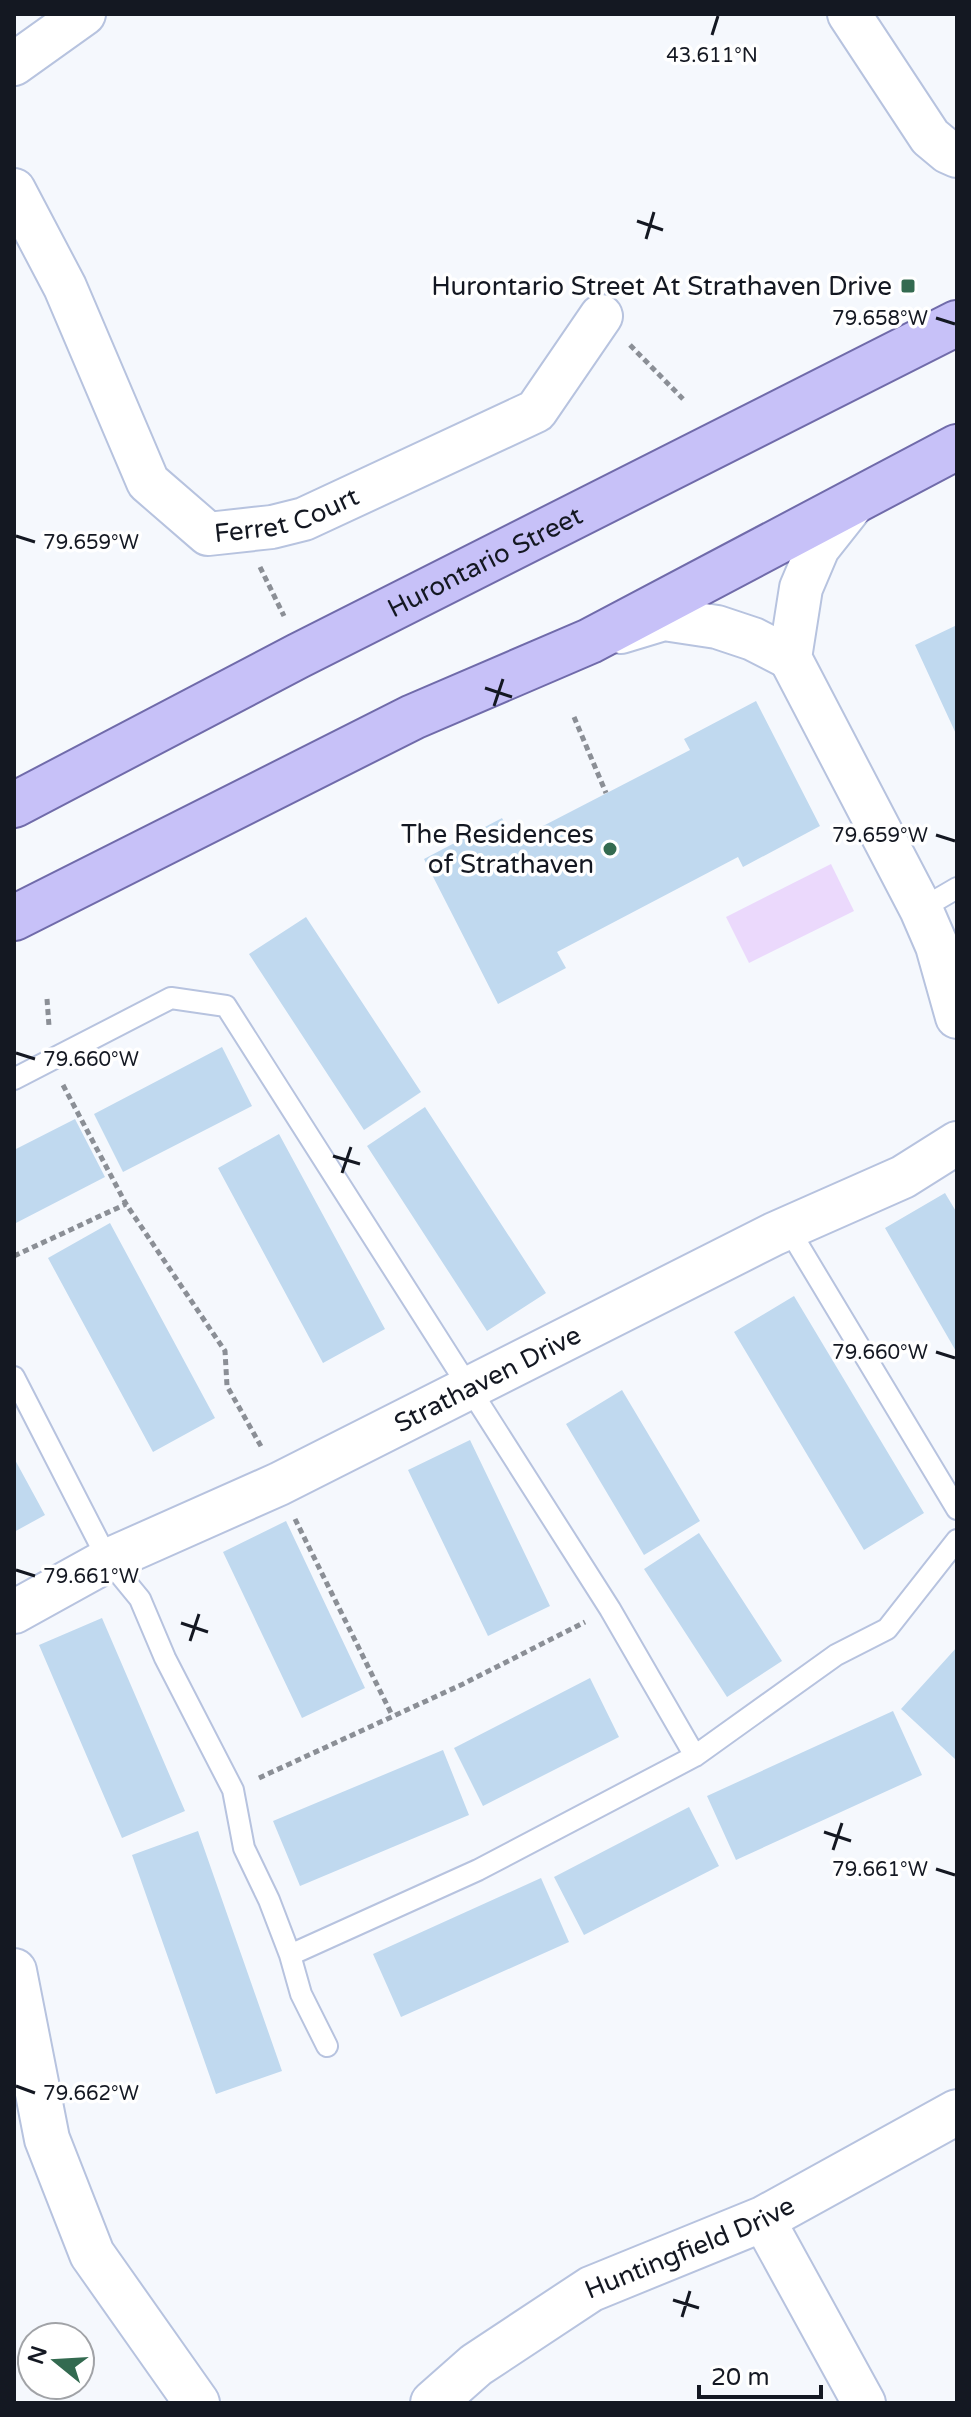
<svg xmlns="http://www.w3.org/2000/svg" width="971" height="2417" font-family="'Varela Round',sans-serif">
  <rect width="100%" height="100%" fill="#f5f8fd"/>
  <path fill="#ebd9fc" d="M831 864 854 911 749 963 726 917Z"/>
  <path fill="#c0d9ef" d="M957 625V736L915 645Z
    M756 701 820 826 743 867 738 857 557 952 566 968 498 1004 424 859 502 818 514 841 690 750 684 739Z
    M306 917 421 1092 364 1130 249 954Z
    M222 1047 252 1106 123 1172 94 1114Z
    M425 1107 546 1293 487 1331 367 1146Z
    M75 1119 105 1177 14 1224V1150Z
    M279 1134 385 1329 323 1363 218 1168Z
    M945 1193 957 1213V1353L885 1228Z
    M110 1223 215 1418 153 1452 48 1258Z
    M794 1296 924 1513 864 1550 734 1332Z
    M622 1390 700 1521 644 1555 566 1424Z
    M470 1440 550 1606 488 1636 408 1470Z
    M14 1458 45 1515 14 1532Z
    M286 1521 365 1688 302 1718 223 1552Z
    M699 1533 782 1661 727 1697 644 1569Z
    M102 1618 185 1811 122 1838 39 1645Z
    M957 1647V1756L955 1759 901 1709Z
    M590 1678 619 1737 483 1806 454 1748Z
    M893 1711 922 1775 736 1860 707 1796Z
    M443 1750 469 1815 300 1886 273 1821Z
    M689 1807 719 1866 584 1935 554 1877Z
    M198 1831 282 2071 216 2094 132 1855Z
    M541 1878 569 1942 401 2017 373 1954Z"/>
  <g fill="none" stroke-linecap="round" stroke-linejoin="round">
    <g stroke="#b7c3df" stroke-width="24">
      <path id="service" d="M921 909 957 888
        M14 1079 171 998 226 1006 610 1609 695 1756
        M788 1228 957 1509
        M14 1377 108 1560 140 1599 165 1658 233 1790 244 1848 269 1900 290 1955 301 1994 327 2046
        M290 1955 478 1870 695 1756 836 1655 887 1629 957 1540"/>
    </g>
    <g stroke="#b7c3df" stroke-width="46">
      <g id="minor">
        <path d="M849 14 930 137 948 152 957 156"/>
        <path d="M14 64 84 14"/>
        <path id="s1" d="M14 190 65 287 148 482 208 534 272 527 304 519 536 411 601 316"/>
        <path d="M856 500 818 548 801 588 790 658 921 909 937 946 957 1017"/>
        <path d="M621 632 664 619 717 627 753 639 790 658"/>
        <path id="s2" d="M14 1612 108 1560 279 1484 774 1234 903 1177 957 1143"/>
        <path d="M763 2219 864 2403"/>
      </g>
    </g>
    <g stroke="#b7c3df" stroke-width="48">
      <g id="tertiary">
        <path d="M14 1971 47 2139 92 2254 197 2403"/>
        <path id="s3" d="M433 2403 476 2365 591 2289 763 2219 957 2112"/>
      </g>
    </g>
    <g stroke="#706baa" stroke-width="48">
      <g id="primary">
        <path id="s4" d="M14 805 298 656 957 323"/>
        <path d="M14 918 413 717 590 641 957 447"/>
      </g>
    </g>
    <path stroke="#8b8f96" stroke-width="5" stroke-dasharray="6 4" stroke-linecap="butt" d="M630 345 683 399
      M260 567 284 616
      M574 717 606 793
      M47 999 49 1026
      M63 1085 126 1204 225 1351 227 1386 262 1448
      M14 1256 126 1204
      M295 1519 392 1715
      M259 1778 463 1684 585 1622"/>
    <use href="#service" stroke="#fff" stroke-width="20"/>
    <use href="#minor" stroke="#fff" stroke-width="42"/>
    <use href="#tertiary" stroke="#fff" stroke-width="44"/>
    <use href="#primary" stroke="#c7c1f8" stroke-width="44"/>
  </g>
  <path fill="none" stroke="#141822" stroke-width="3" d="M712 35 718 16M637 221 663 230M646 239 654 212M936 318 955 324M16 536 35 542M485 688 512 697M494 706 503 679M936 835 955 841M16 1053 35 1059M333 1156 360 1164M342 1173 351 1147M936 1352 955 1358M16 1570 35 1576M181 1623 208 1632M190 1641 199 1614M824 1832 851 1841M833 1850 842 1823M936 1869 955 1875M16 2086 35 2093M673 2300 699 2308M682 2317 690 2291"/>
  <g fill="#336a50" stroke="#fff" stroke-width="3">
    <rect x="900" y="278" width="16" height="16" rx="4"/>
    <circle cx="610" cy="849" r="8"/>
  </g>
  <g text-anchor="middle" dominant-baseline="central" stroke-width="7" stroke-linejoin="round" paint-order="stroke">
    <g font-size="26" fill="#141822" stroke="#fff" text-anchor="end">
      <text x="892" y="286">Hurontario Street At Strathaven Drive</text>
      <text x="594" y="834">The Residences<tspan x="594" dy="30">of Strathaven</tspan></text>
    </g>
    <g font-size="26" fill="#141822" stroke="#fff">
      <text stroke="none"><textPath href="#s1" startOffset="482">Ferret Court</textPath></text>
      <text stroke="none"><textPath href="#s4" startOffset="530">Hurontario Street</textPath></text>
      <text stroke="none"><textPath href="#s2" startOffset="528">Strathaven Drive</textPath></text>
      <text stroke="none"><textPath href="#s3" startOffset="302">Huntingfield Drive</textPath></text>
    </g>
  </g>
  <g font-size="20" text-anchor="middle" fill="#141822" stroke="#fff" stroke-width="7" stroke-linejoin="round" paint-order="stroke">
    <text x="712" y="62">43.611°N</text>
    <text x="880" y="325">79.658°W</text>
    <text x="91" y="549">79.659°W</text>
    <text x="880" y="842">79.659°W</text>
    <text x="91" y="1066">79.660°W</text>
    <text x="880" y="1359">79.660°W</text>
    <text x="91" y="1583">79.661°W</text>
    <text x="880" y="1876">79.661°W</text>
    <text x="91" y="2100">79.662°W</text>
  </g>
  <rect width="971" height="2417" fill="none" stroke="#141822" stroke-width="32"/>
  <g transform="translate(56 2361) rotate(288)"><circle r="38" fill="#ffffff" stroke="#a1a3a7" stroke-width="2"/>
  <path d="M0-6L14 30L0 20L-14 30Z" fill="#336a50"/>
  <text y="-12" font-size="22" font-weight="bold" text-anchor="middle" fill="#141822">N</text>
  </g>
  <path d="M699 2385v12h122v-12" fill="none" stroke="#141822" stroke-width="4"/>
  <text x="711" y="2385" font-size="24" fill="#141822" stroke="#ffffff" stroke-width="6" paint-order="stroke">20 m</text>
</svg>
